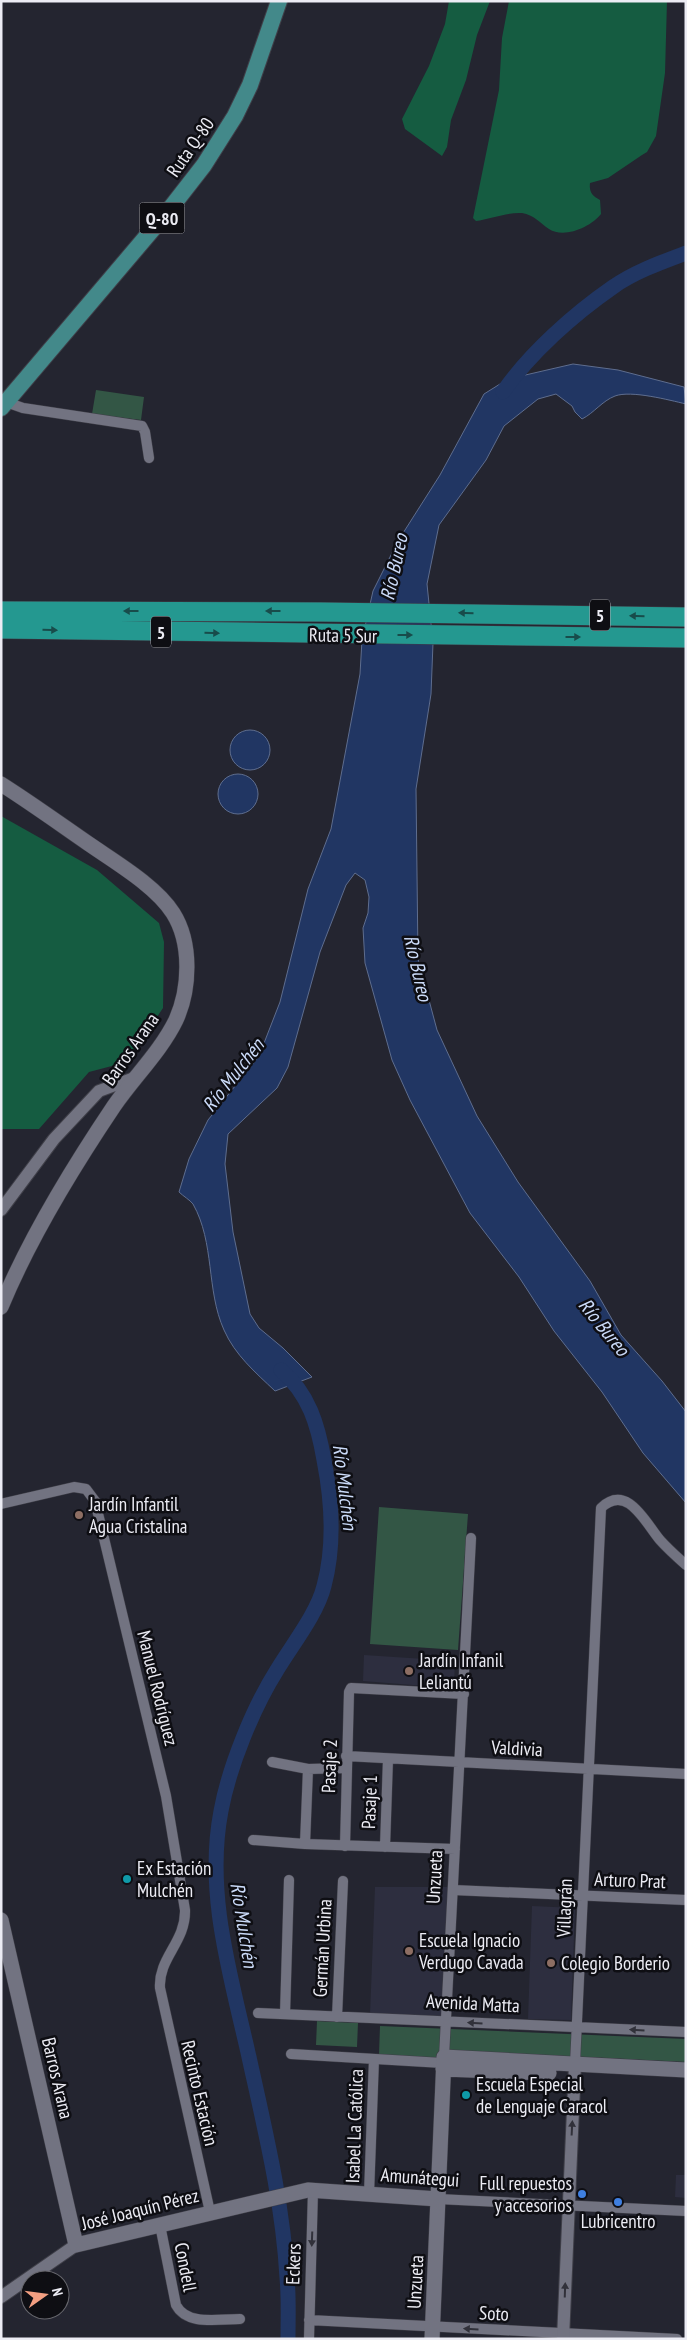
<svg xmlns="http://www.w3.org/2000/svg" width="687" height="2340" font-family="'PT Sans Narrow',sans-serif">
  <rect width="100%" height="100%" fill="#242530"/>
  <path fill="#2d2e3f" d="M364 1655 455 1661 454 1684 450 1688 363 1681Z
    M375 1887H448L443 2018 370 2015Z
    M532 1906 575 1908 571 2020 528 2019Z
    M676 2175H686V2198L675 2197Z"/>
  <path fill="#335645" d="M96 390 144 397 141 420 92 414Z
    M379 1507 468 1514 458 1650 370 1644Z
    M317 2021 358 2023 357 2047 316 2045Z
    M380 2026 686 2039V2062L439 2050V2058L379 2055Z"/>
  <path fill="#155c41" d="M449 1H490L477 35 466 80 451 120 447 147 442 156 405 129 402 119 429 66 445 24Z
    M509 1H667L665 73 656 136 647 152 642 155 608 178 590 183C589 192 592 196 600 200L601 214C591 227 564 239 549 229 540 223 534 215 522 213 508 212 490 219 476 221L473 218 499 90 502 38Z
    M1 816 97 870 159 923 164 942 163 1008 127 1062 89 1072 39 1129H1Z"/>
  <path fill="#213663" stroke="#5e6d8e" d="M573 364 618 370 684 387 686 404C669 400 631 390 615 396 602 401 594 413 582 419L575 412 572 406 556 394 538 399 504 426 486 460 439 525 427 584 433 643 431 694 416 789 418 959 437 1030 477 1116 518 1182 590 1281 621 1335 662 1381 686 1412V1503L643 1453 602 1392 554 1331 519 1277 470 1213 410 1100 392 1060 365 963 363 928 368 913 369 897 365 880 355 873 346 885 320 952 288 1067 277 1088 228 1134 225 1164 233 1232 250 1314 259 1328 283 1348 312 1377 275 1391C255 1372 235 1355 224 1330 206 1290 215 1243 193 1204 190 1200 183 1196 179 1192L189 1159 208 1120 259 1056 280 1002 308 889 331 829 360 674 362 640 373 591 398 541 440 475 484 394 508 379Z
    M230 750a20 20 0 1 1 40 0a20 20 0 1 1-40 0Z
    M218 794a20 20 0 1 1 40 0a20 20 0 1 1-40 0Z"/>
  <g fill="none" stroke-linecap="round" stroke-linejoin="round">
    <path stroke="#213663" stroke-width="15" d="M503 392C530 353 574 314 613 287 634 272 662 262 686 253
      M281 1370C309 1394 318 1425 324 1460 332 1501 335 1545 324 1586 317 1614 292 1645 277 1670 253 1708 229 1767 221 1811 205 1894 231 1976 249 2057 265 2130 283 2203 287 2278 289 2298 288 2318 288 2339"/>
    <g stroke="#3f3f48" stroke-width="11">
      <path id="minor" d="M6 402 23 408 142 426 145 432 149 458
        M1 1504 74 1487 86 1489 95 1501 166 1796 185 1910C186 1942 158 1958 160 1988L210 2212
        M346 1756 686 1774
        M272 1762 308 1769 346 1768
        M253 1840 305 1844 455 1849
        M305 1844 308 1769
        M345 1846 349 1692 351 1688 464 1694
        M385 1847 388 1759
        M453 1890 686 1900
        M258 2013 686 2032
        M285 2014 289 1880
        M337 2017 343 1881
        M291 2054 443 2063
        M444 2057 471 1538
        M575 2064 601 1508C627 1483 645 1522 660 1540 668 1549 677 1557 686 1565
        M369 2194 374 2059
        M438 2199 686 2211
        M160 2225 176 2305C187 2326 218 2319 240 2319
        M309 2320 677 2339
        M309 2339 313 2190"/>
    </g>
    <g stroke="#3f3f48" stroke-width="14">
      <path id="tertiary" d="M1 1210 54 1139 99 1091 134 1078
        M1 2297 76 2245
        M563 2339 575 2064"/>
    </g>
    <g stroke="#3f3f48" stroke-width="16">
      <path id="secondary" d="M1 784C31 803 60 824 89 844 115 862 156 886 173 913 192 943 190 989 176 1020 161 1051 134 1077 114 1106 73 1167 29 1239 1 1307
        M1 1920 76 2245 308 2190 438 2199
        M443 2069 549 2073
        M432 2339 444 2057 686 2070"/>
    </g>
    <g stroke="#3f3f48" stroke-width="18">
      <path id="primary" d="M1 408 169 210 204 165 235 116 250 85 279 1"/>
    </g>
    <g stroke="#3f3f48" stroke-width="20">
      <path id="motorway" d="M1 611 321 612 686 617
        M1 629 686 638"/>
    </g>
    <use href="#minor" stroke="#727381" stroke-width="10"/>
    <use href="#tertiary" stroke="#727381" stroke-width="12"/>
    <use href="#secondary" stroke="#727381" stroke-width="15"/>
    <use href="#primary" stroke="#43898a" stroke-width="16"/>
    <use href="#motorway" stroke="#249890" stroke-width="19"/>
  </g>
  <defs><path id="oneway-solid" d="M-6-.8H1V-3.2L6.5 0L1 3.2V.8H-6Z" transform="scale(1.25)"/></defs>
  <g fill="#184c4b">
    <use href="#oneway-solid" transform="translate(131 611) rotate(-180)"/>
    <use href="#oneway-solid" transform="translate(273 611) rotate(-180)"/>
    <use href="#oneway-solid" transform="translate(466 613) rotate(-179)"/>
    <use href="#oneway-solid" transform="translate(637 616) rotate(-179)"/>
    <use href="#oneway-solid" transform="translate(50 630) rotate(1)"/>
    <use href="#oneway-solid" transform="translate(212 633) rotate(1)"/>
    <use href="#oneway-solid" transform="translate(405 635)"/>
    <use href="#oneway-solid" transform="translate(573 637)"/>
  </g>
  <g fill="#31313a">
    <use href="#oneway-solid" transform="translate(475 2023) rotate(-177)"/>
    <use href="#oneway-solid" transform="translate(637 2030) rotate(-177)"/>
    <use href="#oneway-solid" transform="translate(572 2128) rotate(-87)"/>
    <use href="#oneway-solid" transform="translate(312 2239) rotate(92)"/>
    <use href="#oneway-solid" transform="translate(565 2290) rotate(-88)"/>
    <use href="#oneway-solid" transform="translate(471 2329) rotate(-177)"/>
  </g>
  <g fill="#8d6e63" stroke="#0e0e13" stroke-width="2">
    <circle cx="79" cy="1515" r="5"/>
    <circle cx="409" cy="1671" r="5"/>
    <circle cx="409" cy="1951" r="5"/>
    <circle cx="551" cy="1963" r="5"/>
  </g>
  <g fill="#0f9aa8" stroke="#0e0e13" stroke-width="2">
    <circle cx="127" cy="1879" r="5"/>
    <circle cx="466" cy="2095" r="5"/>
  </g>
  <g fill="#3f7fe0" stroke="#0e0e13" stroke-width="2">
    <circle cx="582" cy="2194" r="5"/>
    <circle cx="618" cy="2202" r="5"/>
  </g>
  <g text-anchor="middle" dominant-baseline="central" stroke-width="5" stroke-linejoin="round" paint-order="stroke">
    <g fill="#0e0e13" stroke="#a9a9b0" stroke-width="1">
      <rect x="139.5" y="202.5" width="45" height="31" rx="4"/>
      <rect x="590" y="599.5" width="20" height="31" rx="4"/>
      <rect x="151" y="616.5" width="20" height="31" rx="4"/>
    </g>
    <g font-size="18" font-weight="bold" fill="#ececf4">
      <text x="162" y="218">Q-80</text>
      <text x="600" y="615">5</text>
      <text x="161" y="632">5</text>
    </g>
    <g font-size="19" fill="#ececf4" stroke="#0e0e13">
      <text transform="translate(190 147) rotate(-55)">Ruta Q-80</text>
      <text transform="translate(343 635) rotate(1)">Ruta 5 Sur</text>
      <text transform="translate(130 1049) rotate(-55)">Barros Arana</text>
      <text transform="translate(158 1688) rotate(76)">Manuel Rodríguez</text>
      <text transform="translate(517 1748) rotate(3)">Valdivia</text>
      <text transform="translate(329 1766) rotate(-88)">Pasaje 2</text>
      <text transform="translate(369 1802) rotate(-88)">Pasaje 1</text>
      <text transform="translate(434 1877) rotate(-87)">Unzueta</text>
      <text transform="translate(630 1880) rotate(2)">Arturo Prat</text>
      <text transform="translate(564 1908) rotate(-88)">Villagrán</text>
      <text transform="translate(322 1948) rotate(-87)">Germán Urbina</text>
      <text transform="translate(473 2003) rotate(3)">Avenida Matta</text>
      <text transform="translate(58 2078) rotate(77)">Barros Arana</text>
      <text transform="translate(200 2093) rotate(77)">Recinto Estación</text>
      <text transform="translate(354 2126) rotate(-88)">Isabel La Católica</text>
      <text transform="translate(420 2177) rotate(4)">Amunátegui</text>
      <text transform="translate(140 2209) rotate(-14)">José Joaquín Pérez</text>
      <text transform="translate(293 2264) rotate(-88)">Eckers</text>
      <text transform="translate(186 2267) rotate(79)">Condell</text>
      <text transform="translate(415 2282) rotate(-87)">Unzueta</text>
      <text transform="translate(494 2313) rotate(3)">Soto</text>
    </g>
    <g font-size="19" fill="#ececf4" stroke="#0e0e13" text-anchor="start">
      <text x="89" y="1504">Jardín Infantil<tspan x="89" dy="22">Agua Cristalina</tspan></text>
      <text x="419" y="1660">Jardín Infanil<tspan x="419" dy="22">Leliantú</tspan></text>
      <text x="137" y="1868">Ex Estación<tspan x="137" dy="22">Mulchén</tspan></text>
      <text x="419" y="1940">Escuela Ignacio<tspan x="419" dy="22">Verdugo Cavada</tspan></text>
      <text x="561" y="1963">Colegio Borderio</text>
      <text x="476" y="2084">Escuela Especial<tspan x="476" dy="22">de Lenguaje Caracol</tspan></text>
      <text x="572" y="2183" text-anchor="end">Full repuestos<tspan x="572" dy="22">y accesorios</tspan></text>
      <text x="618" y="2221" text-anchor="middle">Lubricentro</text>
    </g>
    <g font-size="20" font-style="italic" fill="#cbdbf9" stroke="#0e0e13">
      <text transform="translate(394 567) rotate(-78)">Río Bureo</text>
      <text transform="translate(418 968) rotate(77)">Río Bureo</text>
      <text transform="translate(233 1075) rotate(-52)">Río Mulchén</text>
      <text transform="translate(604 1327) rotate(51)">Río Bureo</text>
      <text transform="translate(345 1487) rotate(83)">Río Mulchén</text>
      <text transform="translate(244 1925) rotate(81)">Río Mulchén</text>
    </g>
  </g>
  <rect width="687" height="2340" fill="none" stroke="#ececf4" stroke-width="5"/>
  <g transform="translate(45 2295) rotate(76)"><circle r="24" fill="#0e0e13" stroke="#67676d"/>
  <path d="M0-4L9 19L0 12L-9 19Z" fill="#f39f82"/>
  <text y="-8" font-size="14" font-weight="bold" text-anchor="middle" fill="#ececf4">N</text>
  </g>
</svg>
